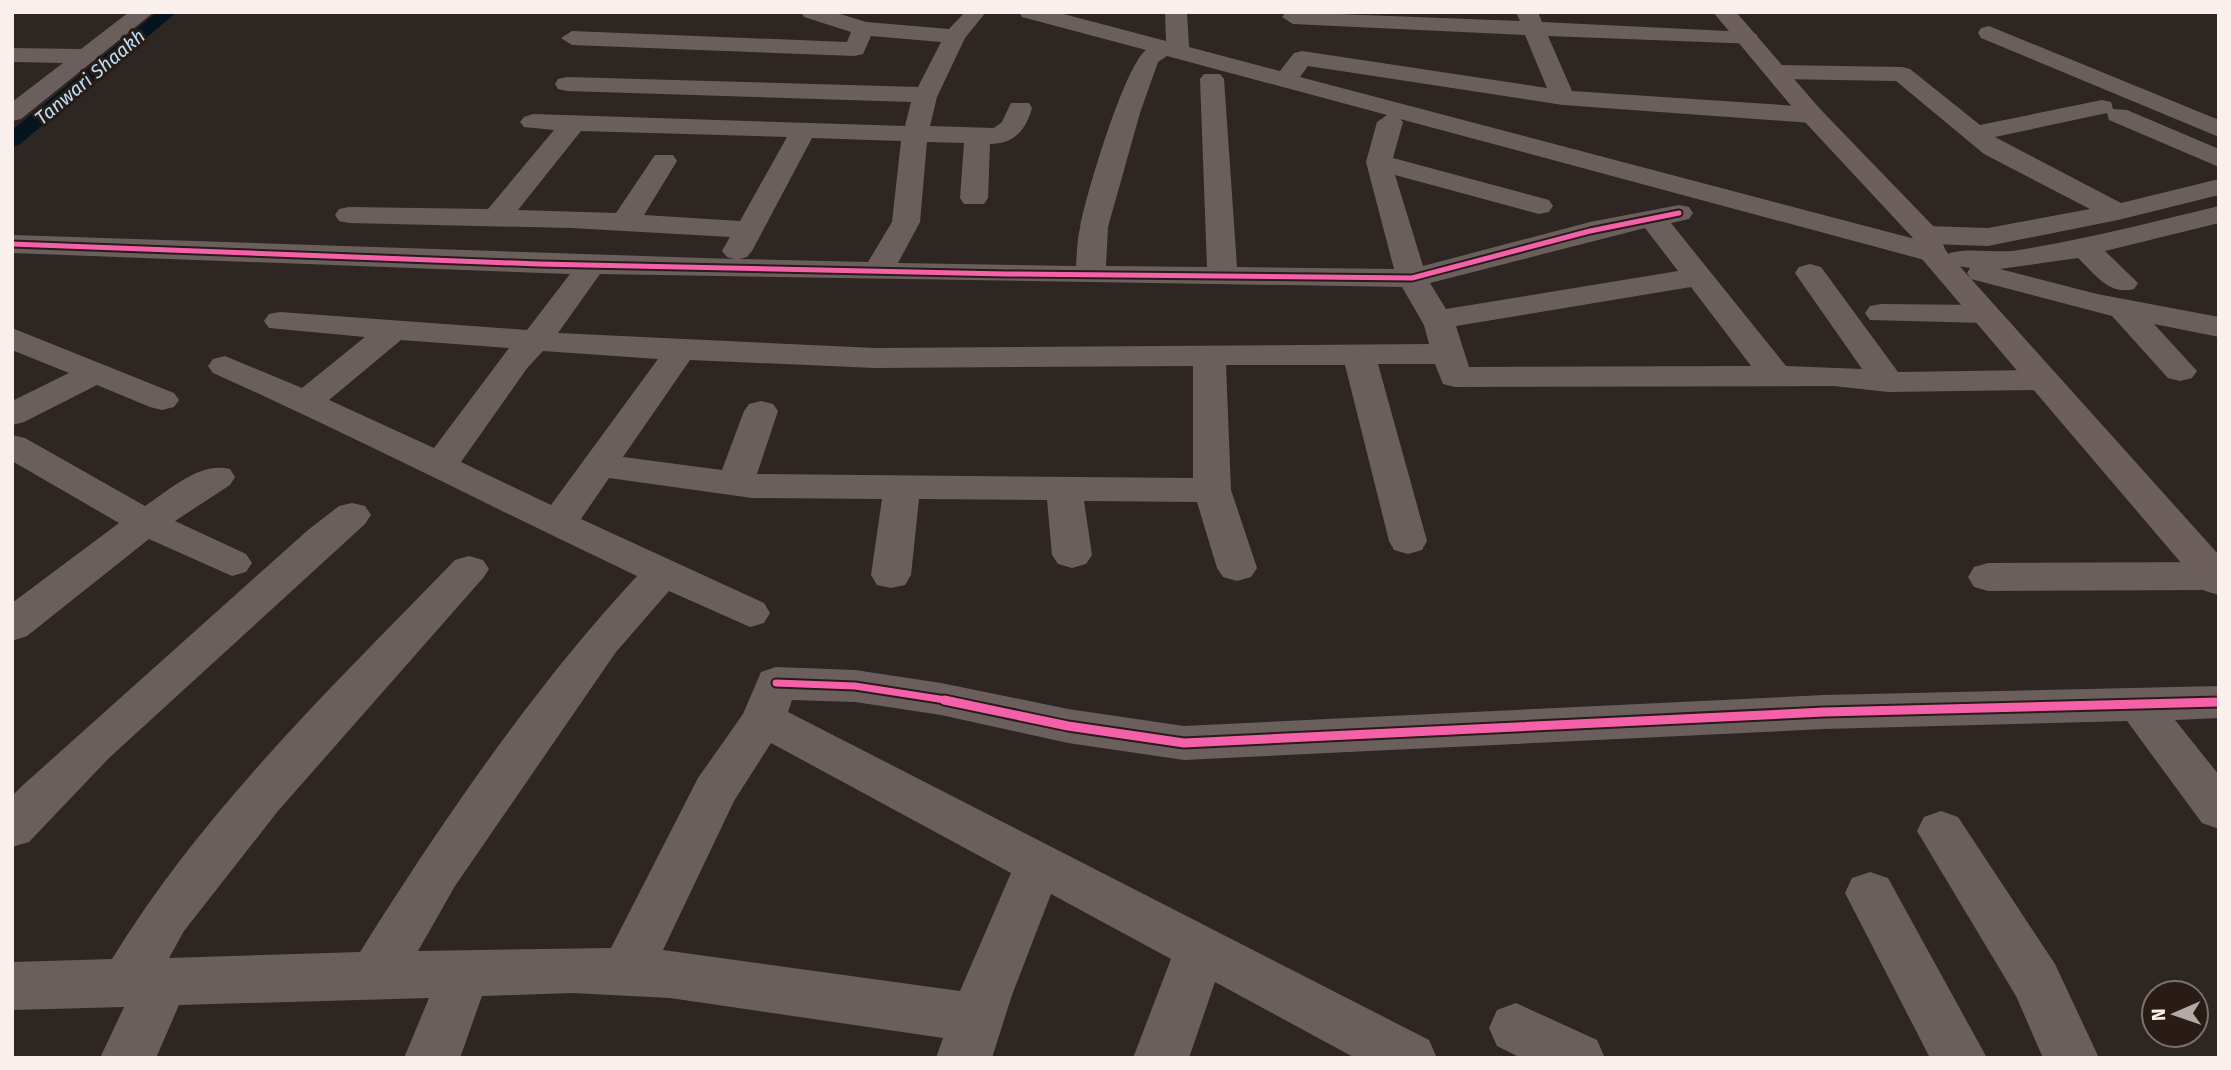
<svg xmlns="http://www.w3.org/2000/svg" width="2231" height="1070" font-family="'Fira Sans',sans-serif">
  <rect width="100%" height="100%" fill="#2e2623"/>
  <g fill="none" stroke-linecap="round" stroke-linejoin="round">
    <path fill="#041520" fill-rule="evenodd" d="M157 12H177L19 145 12 147V130Z"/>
    <path fill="#6b5f5e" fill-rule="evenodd" d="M129 12H154L21 119 12 121V102L63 63 12 62V48L81 49Z
      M801 12H834L866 22 949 29 965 12H986L965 38 937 97 930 126 994 128 1002 122 1011 103H1029L1032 108C1026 130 1014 144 990 144L988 198 984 204H964L960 198 964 143 927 142 920 222 898 263 1076 266C1077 253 1077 240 1080 228 1085 197 1125 65 1146 50L1022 17 1019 12H1056L1166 41 1165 12H1187L1189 47 1280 71 1294 53 1302 51 1547 88 1525 35 1293 24 1282 17 1286 12 1520 21 1516 12H1538L1542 22 1748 32 1756 34 1759 39 1756 44 1548 36 1572 91 1812 107 1821 110 1825 115 1821 120 1812 123 1563 105 1308 66 1300 77 1915 239 1912 235 1916 229 1926 226 1988 228 2090 209 1984 154 1896 81 1776 79 1768 77 1764 72 1768 67 1776 65 1902 67 1910 69 1980 125 2102 100 2111 102 2113 109 2127 110 2219 149V167L2109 120 2107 113 1995 137 2121 203 2219 179V195L2118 220 1988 246 1931 244 1942 247 1947 253 1942 259 1932 262 1400 119 1403 122 1393 158 1549 200 1553 206 1549 212 1539 214 1395 175 1423 266 1590 222 1679 205 1689 207 1693 213 1689 219 1671 223 1786 366 1862 369 1795 273 1799 267 1810 264 1821 267 1898 372 2043 370 2055 373 2060 380 2055 387 2043 390 1888 392 1834 386 1455 387 1443 384 1435 364H1378L1427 541 1422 550 1408 554 1394 550 1389 541 1345 365H1226L1231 490 1257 568 1251 577 1237 581 1223 577 1217 568 1197 502 1084 501 1092 555 1086 564 1072 568 1058 564 1052 555 1047 500 919 499 911 575 905 585 891 588 877 585 871 575 882 499 752 498 609 478 581 519 764 603 770 613 764 623 750 627 669 591 616 652 455 886 418 951 611 948 698 778 743 714 761 672 776 667 855 670 941 683 1068 709 1184 726 1824 695 2219 686V718L2175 720 2219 775V829L2202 823 2127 721 1824 729 1184 760 1068 743 941 715 855 702 792 700 788 712 1429 1040 1437 1058H1355L1215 982 1189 1058H1133L1171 959 1051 894 1012 995 992 1058H936L943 1038 670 998 572 993 482 996 460 1058H404L429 998 179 1005 156 1058H100L124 1007 12 1010V962L112 959C203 810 334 685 455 560L469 556 483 560 489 569 483 578 278 811 184 931 169 958 360 952C441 823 533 688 637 576 495 509 356 437 213 373L208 366 213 359 225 356 302 388 365 337 269 328 264 321 269 314 280 312 527 330 570 274 12 253V235L734 259 727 257 722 251 730 237 571 228 349 223 339 221 335 215 339 209 349 207 488 209 554 130 524 127 520 122 524 117 533 114 905 126 911 102 567 91 558 89 555 84 558 79 567 77 918 87 941 42 871 36 863 54 855 56 572 45 561 38 572 31 847 42 851 32 804 17ZM1167 56 1387 115 1377 122 1366 162 1394 269 1237 267 1224 79 1220 74H1204L1200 79 1207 267 1106 266 1108 227 1140 113 1158 62ZM581 131 787 137 740 221 644 215 677 161 673 155H655L616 213 518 210ZM812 138 901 141 892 222 868 262 739 259 747 257 752 251ZM1645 228 1678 271 1446 309 1430 283ZM600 274 1402 287 1424 325 1429 344 875 348 558 333ZM1691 287 1751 366 1469 367 1456 326ZM401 340 509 348 434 448 329 400ZM543 351 658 359 551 505 461 462 528 367ZM690 360 875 368 1193 366V478L757 474 778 411 773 404 761 401 749 404 744 411 722 470 623 457ZM771 743 1011 873 960 991 663 950 734 801Z
      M1989 26 2219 120V137L1981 38 1978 33 1981 28Z
      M2219 206V223L2105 251 2138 283 2134 289C2109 296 2094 273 2078 258L2000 269 2097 294 2219 317V337L2154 324 2197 371 2192 378 2180 381 2168 378 2112 316 1971 279 1967 273 1970 268 1950 265 1945 259 1950 253C1972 247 1996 254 2019 250 2087 239 2152 222 2219 206Z
      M1881 304 1985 305 1996 307 2001 314 1996 321 1985 323 1870 320 1865 313 1870 306Z
      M12 328 174 393 179 400 174 407 162 410 150 407 97 385 24 422 12 425V401L69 373 12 350Z
      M12 435 25 438 145 506C169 490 200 461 230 469L235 477 230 485 175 521 246 554 252 563 246 572 232 576 149 539 27 636 12 641V603L119 523 12 461Z
      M352 503 365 506 371 515 365 524 109 758 29 842 12 847V796L22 786 308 530 339 506Z
      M2215 562 2219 564V588L2215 590 1988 591 1974 587 1968 577 1974 567 1988 563Z
      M1941 811 1958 817 2055 964 2099 1058H2043L2016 996 1917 831 1924 817Z
      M1870 872 1888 878 1987 1058H1930L1845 893 1852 878Z
      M1516 1003 1597 1040 1605 1058H1521L1497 1046 1489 1028 1497 1010Z"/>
    <path fill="#6d5f5e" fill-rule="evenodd" d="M1713 12H1736L1821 110 1936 229 1946 251 2219 555V595L2205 591 1922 259 1912 237 1803 120Z"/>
    <g stroke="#291b15" stroke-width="9">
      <path id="cycleway-far2" d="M12 244 539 264 1006 274 1412 278 1590 231 1679 213"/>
    </g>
    <g stroke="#291b15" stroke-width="11">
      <path id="cycleway-far1" d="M776 683 855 686 952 701"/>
    </g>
    <g stroke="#291b15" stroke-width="13">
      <path id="cycleway" d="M944 700 1068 726 1184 743 1824 712 2219 702"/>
    </g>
    <use href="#cycleway-far2" stroke="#f560ab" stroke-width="5"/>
    <use href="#cycleway-far1" stroke="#f560ab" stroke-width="7"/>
    <use href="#cycleway" stroke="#f560ab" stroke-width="9"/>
  </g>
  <g text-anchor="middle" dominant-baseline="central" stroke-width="6" stroke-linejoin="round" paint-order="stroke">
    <g font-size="19" font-style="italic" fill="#b9e1f9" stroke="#291b15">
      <text transform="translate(90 77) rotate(-40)">Tanwari Shaakh</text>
    </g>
  </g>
  <rect width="2231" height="1070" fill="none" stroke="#faf0eb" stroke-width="28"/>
  <g transform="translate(2175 1014) rotate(268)"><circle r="33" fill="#291b15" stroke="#7d706b" stroke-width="2"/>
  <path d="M0-5L12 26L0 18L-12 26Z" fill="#b3a9a5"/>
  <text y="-10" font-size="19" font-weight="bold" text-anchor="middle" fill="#faf0eb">N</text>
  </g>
</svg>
